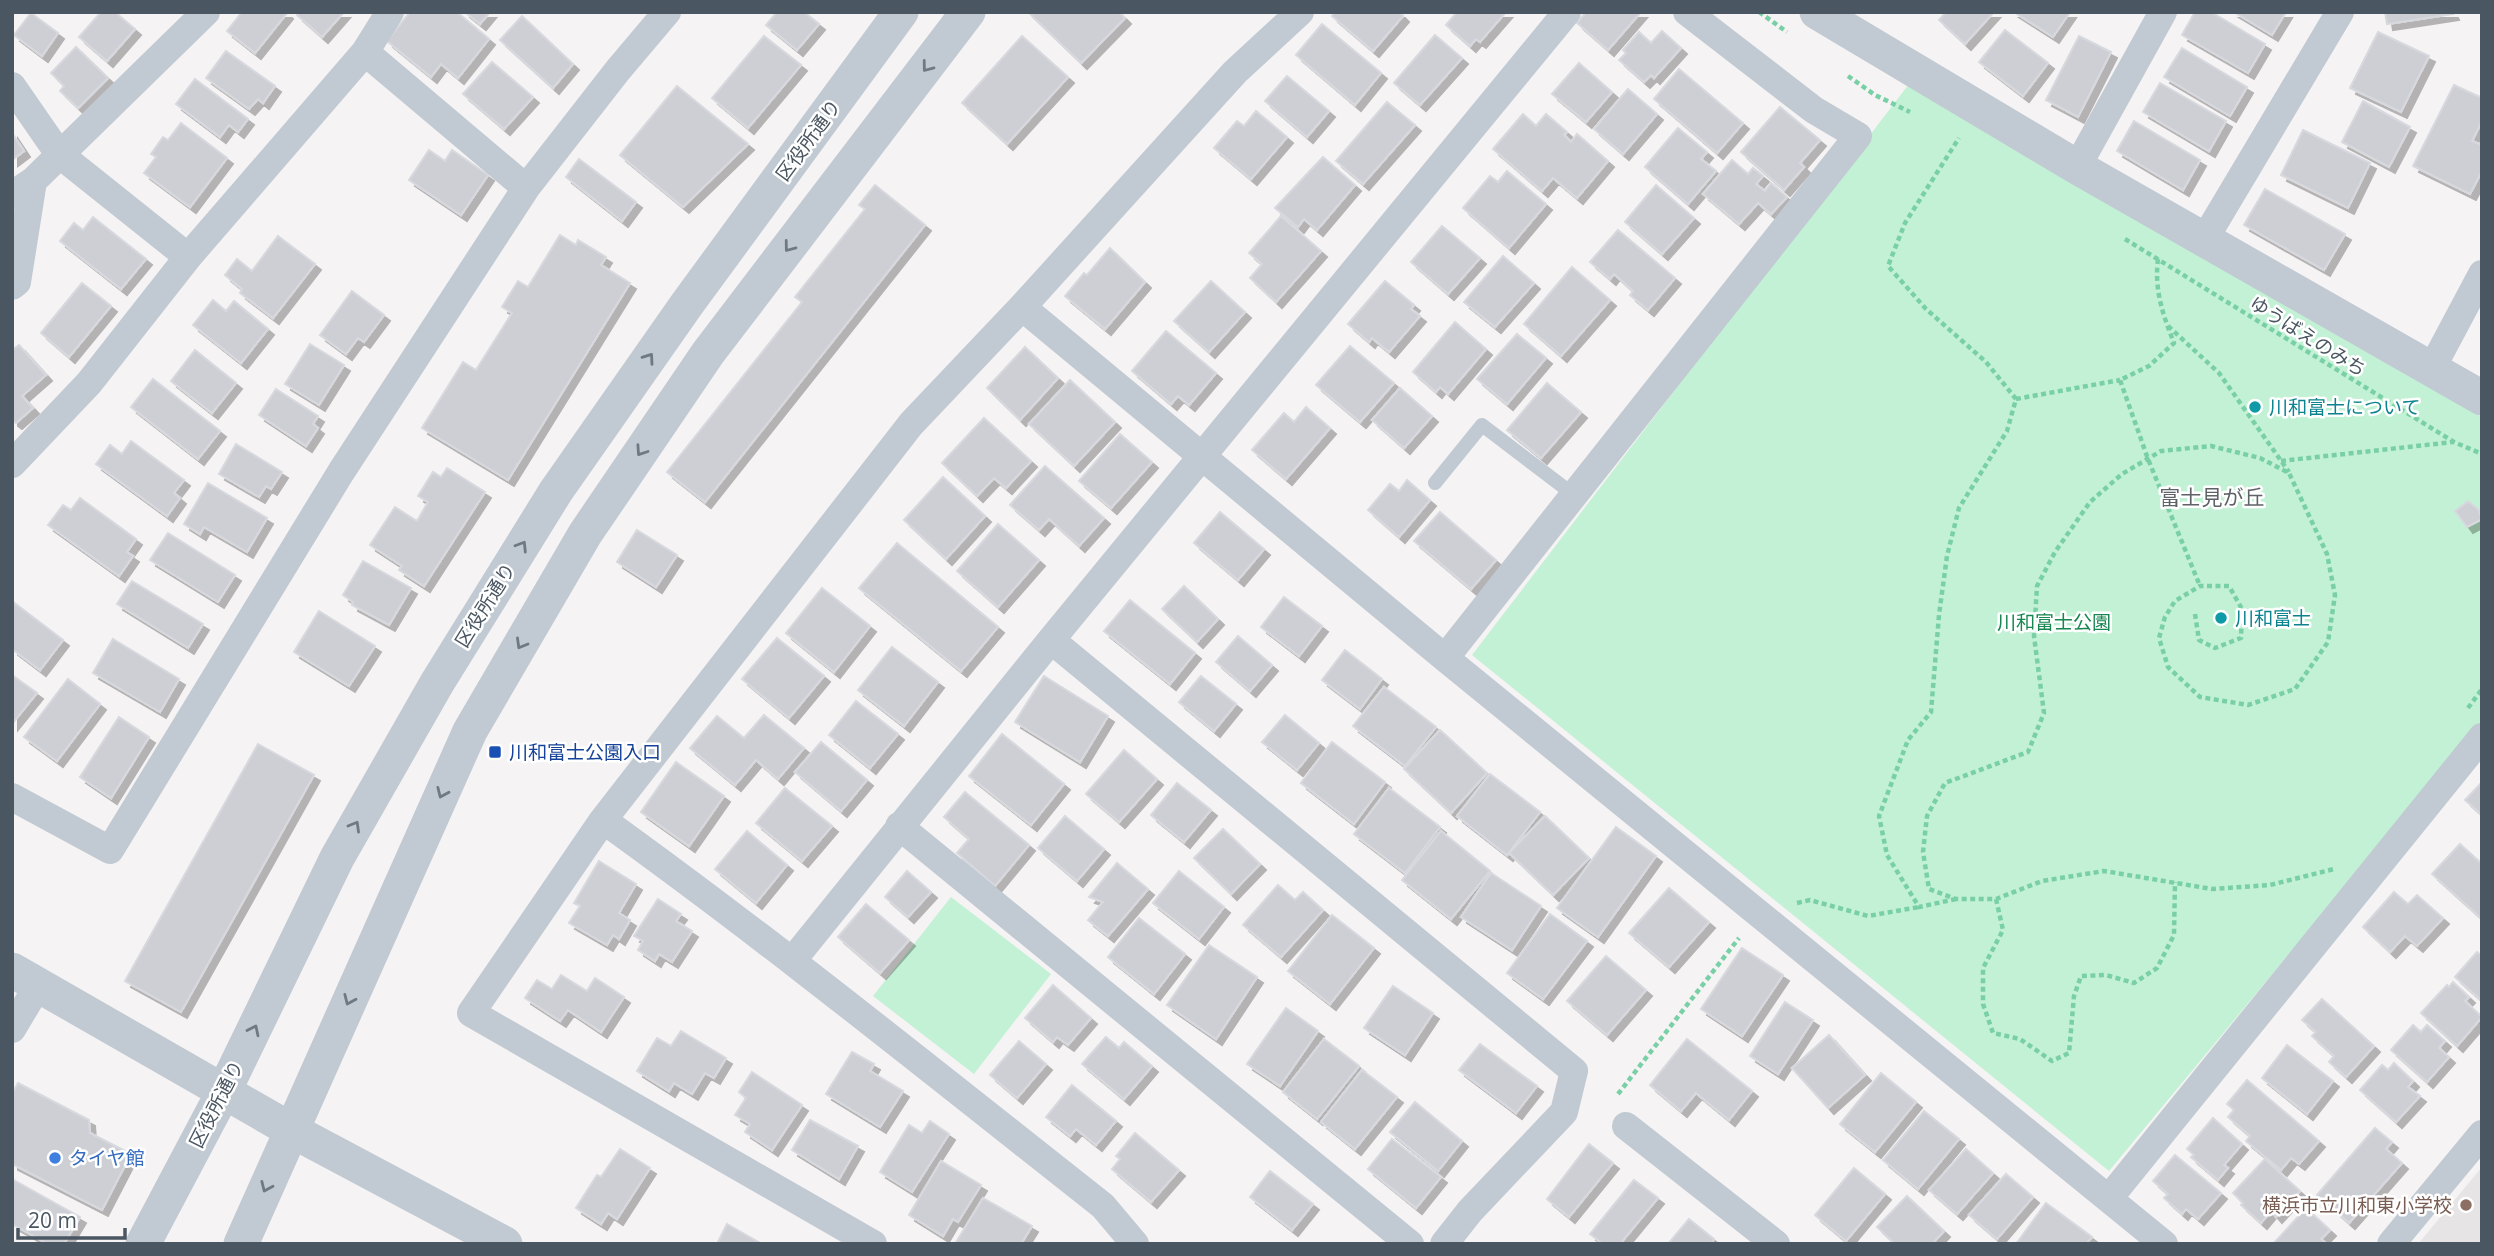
<svg xmlns="http://www.w3.org/2000/svg" width="2494" height="1256" font-family="'Open Sans','Noto Sans JP',sans-serif">
  <defs>
    <filter id="shadow"><feDropShadow dx="6" dy="6" stdDeviation="0" flood-color="#0004"/></filter>
  </defs>
  <rect width="100%" height="100%" fill="#f5f3f3"/>
  <path fill="#e6e4e5" d="M2482 1167V1244H2418Z"/>
  <path fill="#c3f1d5" d="M1909 84 2482 417V721L2109 1171 1472 655Z
    M951 897 1051 974 974 1074 873 996Z"/>
  <path fill="#cdcfd5" stroke="#d7d9de" stroke-width="2" filter="url(#shadow)" d="M101 12H115L135 29 107 61 79 37Z
    M242 12H286L287 13 255 53 227 31Z
    M299 12H344L322 37 297 15Z
    M410 12H457L489 39 458 78 441 64 431 77 387 41Z
    M465 12H490L480 24Z
    M777 12H804L819 24 797 50 766 25Z
    M1028 12H1119L1125 18 1081 63Z
    M1335 12H1399L1403 16 1373 51 1332 16Z
    M1457 12H1506L1480 42 1476 39 1470 46 1446 25Z
    M1586 12H1641L1608 50 1577 23Z
    M1946 12H1994L1965 44 1939 20Z
    M2014 12H2070L2053 37Z
    M2195 12H2211L2265 44 2248 73 2182 35Z
    M2234 12H2286L2272 35Z
    M2385 12H2452L2453 14 2387 24Z
    M31 13 58 33 42 56 14 35Z
    M522 16 573 64 553 88 500 40Z
    M1322 24 1381 73 1355 105 1296 55Z
    M2005 30 2048 63 2023 96 1979 62Z
    M1662 31 1681 48 1654 78 1651 75 1644 82 1619 60 1626 53 1623 50 1639 32 1651 43Z
    M2378 32 2429 56 2401 112 2350 88Z
    M1435 35 1462 58 1420 105 1394 83Z
    M764 36 801 65 748 128 712 98Z
    M1022 36 1068 77 1007 144 962 103Z
    M2079 36 2111 52 2078 117 2046 100Z
    M76 47 108 78 78 108 60 91 64 86 51 73Z
    M2182 48 2247 87 2230 116 2164 77Z
    M226 51 275 86 263 103 258 99 249 109 206 78Z
    M492 62 533 97 504 129 463 94Z
    M1579 63 1612 92 1586 122 1552 94Z
    M1679 69 1743 123 1717 153 1654 99Z
    M1287 76 1329 111 1307 137 1265 101Z
    M195 79 248 119 238 132 229 125 220 137 176 104Z
    M2160 83 2226 121 2209 151 2143 112Z
    M2454 85 2482 98V121L2472 141 2482 145V171L2470 194 2413 166Z
    M677 86 748 144 683 207 620 155Z
    M1628 89 1657 114 1623 154 1594 129Z
    M2363 101 2410 127 2389 167 2342 142Z
    M1387 102 1415 125 1363 184 1336 161Z
    M1780 107 1820 140 1800 163 1804 167 1784 190 1741 152Z
    M1256 111 1287 137 1251 179 1214 148 1237 121 1244 126Z
    M1523 114 1536 126 1546 114 1567 132 1564 135 1571 142 1577 134 1608 161 1577 198 1553 178 1542 191 1493 149Z
    M2134 121 2200 160 2183 190 2117 151Z
    M181 123 227 158 190 207 144 173 156 157 151 154 163 137 168 140Z
    M1678 128 1707 152 1701 159 1716 171 1688 204 1645 167Z
    M2303 130 2370 163 2348 208 2281 175Z
    M12 133 24 151 12 160Z
    M429 150 445 161 452 150 488 175 461 215 409 180Z
    M1323 157 1355 185 1317 230 1304 219 1298 227 1275 208Z
    M579 159 636 202 622 221 566 177Z
    M1732 160 1748 174 1753 168 1763 176 1756 184 1765 191 1771 183 1787 197 1771 214 1758 203 1739 224 1703 194Z
    M1507 171 1546 204 1509 248 1463 208 1490 176 1498 182Z
    M875 185 925 225 705 502 667 472 802 302 795 297 865 209 859 205Z
    M1656 185 1694 218 1662 254 1625 222Z
    M2265 189 2345 234 2324 270 2244 225Z
    M1281 216 1321 251 1276 302 1250 278 1262 264 1249 253Z
    M93 217 146 259 121 289 60 241 74 223 83 230Z
    M1442 226 1480 258 1448 294 1411 262Z
    M1618 230 1675 278 1648 310 1630 295 1633 291 1614 274 1610 279 1590 262Z
    M560 235 576 245 578 240 606 257 601 265 630 283 508 480 422 428 463 362 476 370 512 313 502 307 518 281 528 287Z
    M278 236 315 264 273 318 240 293 242 289 225 275 237 259 252 271Z
    M1110 248 1145 282 1105 329 1065 296 1084 273 1087 275Z
    M1503 256 1534 283 1495 327 1464 302Z
    M1572 267 1610 300 1561 356 1524 324Z
    M1211 281 1245 312 1209 352 1174 321Z
    M1385 281 1414 305 1411 309 1420 316 1389 352 1372 338 1369 342 1348 324Z
    M82 283 111 306 69 357 41 333Z
    M352 291 384 315 364 342 358 338 346 354 320 335Z
    M213 300 226 311 234 301 268 329 241 363 193 325Z
    M1455 322 1486 349 1448 394 1440 387 1436 392 1413 372Z
    M1166 331 1216 373 1189 405 1178 396 1171 404 1132 371Z
    M1517 334 1546 358 1507 404 1477 379Z
    M310 344 344 365 319 405 285 384Z
    M19 345 46 375 22 396 33 408 16 423 12 420V350Z
    M1350 346 1394 383 1360 422 1316 385Z
    M1025 347 1058 378 1020 420 987 388Z
    M195 350 236 383 212 413 171 381Z
    M153 379 220 431 198 459 131 407Z
    M1070 380 1115 422 1074 466 1029 424Z
    M1547 383 1581 412 1541 458 1507 430Z
    M1400 388 1432 416 1404 448 1372 420Z
    M276 389 318 416 313 424 318 428 306 446 259 415Z
    M1306 407 1330 428 1286 479 1252 450 1284 413 1294 422Z
    M984 418 1031 461 1006 488 994 478 977 496 942 463Z
    M1120 434 1152 462 1111 508 1079 481Z
    M131 441 184 480 174 493 180 498 167 516 96 464 110 445 122 454Z
    M236 444 282 472 271 489 266 486 259 497 219 474Z
    M1045 466 1104 518 1079 546 1049 519 1039 530 1010 505Z
    M447 468 485 492 424 586 399 570 402 566 370 545 395 507 417 521 428 502 418 496 433 472 441 477Z
    M943 477 985 516 946 559 904 520Z
    M1407 480 1430 500 1399 537 1368 510 1390 484 1399 491Z
    M208 483 267 518 247 552 204 527 200 534 184 524Z
    M80 498 136 539 127 552 133 556 119 576 48 525 63 505 71 510Z
    M2468 501 2478 509 2482 519 2467 527 2455 511Z
    M1220 512 1264 549 1238 580 1194 543Z
    M1440 512 1496 560 1471 589 1414 541Z
    M998 524 1039 560 998 607 957 571Z
    M637 530 677 555 656 587 617 562Z
    M168 533 235 575 218 602 150 560Z
    M897 543 998 627 961 671 859 588Z
    M363 561 411 588 389 625 352 605 353 602 343 595Z
    M132 581 203 624 188 648 117 604Z
    M1184 586 1218 619 1197 642 1162 609Z
    M822 588 870 626 834 672 786 633Z
    M1284 597 1322 626 1299 656 1261 627Z
    M1130 600 1195 653 1170 684 1104 631Z
    M12 601 63 640 40 670 12 649Z
    M319 611 375 646 349 686 294 652Z
    M1238 636 1272 665 1250 691 1216 662Z
    M777 638 824 676 789 718 742 679Z
    M113 639 179 679 160 712 93 673Z
    M892 647 938 682 904 726 858 690Z
    M1345 650 1382 679 1360 709 1322 680Z
    M12 675 37 693 12 724Z
    M1044 676 1108 716 1080 762 1015 722Z
    M1201 676 1236 704 1214 731 1179 702Z
    M68 679 100 704 57 761 24 737Z
    M1384 687 1436 727 1405 766 1353 726Z
    M856 701 898 734 870 768 829 735Z
    M764 715 804 748 778 779 756 760 735 785 690 748 717 716 744 738Z
    M1285 715 1319 743 1297 770 1262 742Z
    M119 717 149 737 111 798 80 777Z
    M1440 730 1487 773 1451 813 1404 769Z
    M1002 734 1064 784 1031 825 969 776Z
    M821 742 867 780 841 811 795 772Z
    M1332 742 1385 782 1354 824 1301 783Z
    M258 744 314 775 181 1012 125 981Z
    M1124 750 1157 779 1119 822 1086 794Z
    M676 762 724 796 689 846 641 812Z
    M1490 774 1540 812 1507 855 1457 816Z
    M2482 782V815L2465 800Z
    M1177 783 1211 810 1184 842 1151 815Z
    M785 788 832 826 802 861 756 823Z
    M1389 788 1440 827 1405 873 1354 834Z
    M965 792 1029 845 995 886 957 853 969 839 944 817Z
    M1065 816 1104 849 1077 881 1038 848Z
    M1545 816 1589 858 1553 895 1509 853Z
    M1616 827 1656 856 1598 937 1557 908Z
    M1223 829 1260 864 1231 894 1194 858Z
    M747 831 787 865 756 903 715 869Z
    M1441 831 1490 871 1451 919 1402 880Z
    M2460 844 2482 864V919L2432 874Z
    M599 861 636 884 619 913 630 920 619 939 613 935 607 945 569 923 580 906 574 903Z
    M1117 863 1148 889 1108 936 1088 920 1103 902 1089 897Z
    M907 871 931 892 908 917 885 897Z
    M1179 871 1224 907 1199 939 1153 903Z
    M1491 873 1541 906 1512 950 1461 917Z
    M1278 885 1295 900 1303 892 1323 910 1281 957 1243 925Z
    M1669 888 1709 922 1669 967 1629 933Z
    M2394 892 2408 904 2417 895 2443 918 2417 946 2405 936 2390 952 2363 927Z
    M658 899 681 914 676 921 692 931 672 962 659 954 655 961 638 950 643 941 634 936Z
    M866 904 909 940 880 973 838 937Z
    M1550 914 1587 941 1543 999 1507 973Z
    M1332 915 1374 948 1330 1004 1288 971Z
    M1139 918 1185 954 1154 994 1108 957Z
    M1209 945 1257 977 1216 1039 1167 1005Z
    M1742 948 1783 975 1742 1036 1701 1009Z
    M2477 952 2482 956V1001L2455 977Z
    M1606 956 1646 990 1607 1035 1567 1001Z
    M561 975 587 991 595 978 624 997 601 1032 568 1010 560 1021 525 998 537 980 552 989Z
    M2453 982 2469 997 2465 1001 2482 1017 2457 1046 2421 1013 2447 985 2449 987Z
    M1053 985 1091 1018 1068 1045 1057 1037 1053 1042 1025 1018Z
    M1393 986 1433 1013 1405 1055 1364 1028Z
    M2322 999 2374 1046 2346 1077 2329 1062 2334 1056 2312 1036 2316 1032 2302 1020Z
    M1785 1002 1813 1020 1778 1074 1750 1056Z
    M1286 1008 1318 1031 1280 1086 1247 1064Z
    M2413 1025 2421 1032 2427 1025 2445 1041 2439 1048 2449 1057 2427 1082 2391 1050Z
    M681 1031 726 1058 714 1078 705 1073 692 1094 674 1083 669 1091 637 1071 657 1038 671 1046Z
    M1829 1035 1865 1075 1828 1108 1792 1068Z
    M1106 1037 1119 1048 1124 1042 1152 1066 1124 1099 1082 1064Z
    M1324 1039 1359 1066 1317 1119 1283 1092Z
    M1687 1039 1752 1091 1729 1120 1696 1093 1681 1111 1650 1085Z
    M1019 1041 1046 1064 1017 1098 990 1075Z
    M1480 1044 1537 1086 1516 1113 1459 1070Z
    M2287 1045 2333 1081 2307 1114 2262 1078Z
    M852 1052 874 1064 870 1071 903 1091 880 1127 826 1094Z
    M2394 1063 2413 1081 2408 1087 2420 1096 2396 1122 2360 1090 2382 1065 2388 1070Z
    M1362 1070 1397 1097 1355 1149 1321 1122Z
    M752 1072 802 1105 772 1150 745 1132 750 1124 735 1115 746 1098 739 1092Z
    M1881 1073 1916 1102 1875 1152 1840 1124Z
    M2247 1080 2319 1141 2299 1164 2291 1158 2281 1170 2246 1141 2250 1136 2228 1117 2234 1110 2227 1104Z
    M18 1083 89 1120 90 1133 131 1154 102 1210 12 1164V1094Z
    M1072 1085 1116 1121 1096 1145 1076 1129 1070 1136 1046 1117Z
    M1415 1102 1462 1141 1438 1171 1390 1132Z
    M1924 1111 1959 1139 1918 1189 1883 1160Z
    M2213 1118 2242 1144 2224 1165 2228 1168 2218 1180 2191 1157 2194 1155 2187 1149Z
    M810 1120 858 1146 839 1179 792 1150Z
    M930 1121 949 1134 912 1192 880 1172 909 1125 922 1133Z
    M2375 1128 2392 1142 2386 1149 2402 1163 2349 1223 2317 1195Z
    M1135 1133 1179 1170 1151 1202 1112 1169 1120 1159 1116 1156Z
    M1392 1139 1441 1177 1416 1208 1368 1169Z
    M1589 1144 1613 1163 1569 1217 1547 1199Z
    M620 1149 650 1168 617 1219 608 1213 601 1224 576 1208 597 1175 601 1177Z
    M1966 1149 1993 1173 1957 1214 1929 1190Z
    M2175 1155 2221 1193 2198 1219 2186 1209 2182 1214 2164 1198 2168 1194 2153 1181Z
    M2265 1159 2300 1191 2276 1217 2271 1211 2261 1223 2241 1205 2243 1203 2233 1193Z
    M941 1161 981 1185 958 1222 953 1219 943 1236 909 1215Z
    M1854 1168 1885 1194 1846 1241 1815 1215Z
    M1270 1171 1313 1204 1292 1230 1250 1197Z
    M2006 1174 2033 1197 1997 1239 1969 1215Z
    M12 1179 80 1217 64 1244H48L12 1224Z
    M1634 1180 1658 1198 1620 1244H1603L1590 1234Z
    M1907 1196 1944 1231 1932 1244H1895L1877 1227Z
    M983 1198 1032 1226 1021 1244H955Z
    M2046 1203 2092 1237 2086 1244H2016Z
    M2306 1208 2330 1230 2321 1239 2327 1244H2273Z
    M1689 1219 1714 1239 1711 1244H1668Z
    M727 1224 762 1244H717Z"/>
  <g fill="none" stroke-linecap="round" stroke-linejoin="round">
    <path stroke="#7ad0a6" stroke-width="4.5" stroke-dasharray="5 3.5" stroke-linecap="butt" d="M1759 12 1787 32
      M1848 76 1875 95 1910 112
      M2125 239 2454 442 2482 454
      M2158 259C2154 290 2163 315 2174 343L2149 366 2120 380 2148 459 2200 586
      M2168 326 2219 373 2289 472
      M2016 399 2120 380
      M2281 461 2453 442
      M2195 614 2199 640 2215 648 2241 638 2242 609 2229 586H2200L2175 601 2165 617 2159 638 2168 667 2200 697 2248 705 2295 689 2328 642 2335 595 2327 554 2289 473 2260 458 2211 446 2161 451 2122 474 2090 502 2055 552 2037 586 2034 636 2044 713 2028 752 1945 783 1927 816 1923 852 1929 889 1956 899H1996L2042 881 2104 871 2212 889 2270 885 2334 869
      M2468 708 2482 689
      M1956 899 1919 907 1887 855 1879 816 1908 740 1931 712 1939 615 1947 556 1959 508 2007 431 2016 399 1986 362 1926 309 1888 266 1905 223 1959 138
      M1996 899 2003 930 1983 968V1004L1993 1033 2020 1039 2052 1061 2069 1053 2074 996 2081 976 2106 975 2134 983 2157 968 2174 935 2175 882
      M1797 903 1810 900 1868 916 1919 907
      M1618 1094 1739 938"/>
    <path stroke="#c1cad2" stroke-width="14" d="M1435 483 1482 425 1574 495"/>
    <path stroke="#c1cad2" stroke-width="28" d="M365 52 526 188
      M12 86 59 154 188 257
      M2077 167 2163 12
      M12 195 33 181 206 12
      M2204 240 2340 12
      M12 286 17 282 33 181
      M1022 307 1445 658 2164 1244
      M2432 368 2482 274
      M12 464 89 383 188 257 365 52 390 12
      M1051 640 1574 1071 1564 1112 1470 1211 1444 1244
      M1445 658 1858 136 1814 110 1687 12
      M12 797 110 850 341 472 526 188 618 70 667 12
      M603 820C774 943 938 1076 1103 1206L1135 1244
      M899 826 1410 1244
      M792 961 1051 640 1567 12
      M12 1029 39 984
      M1626 1126 1776 1244
      M2110 1197 2482 737
      M873 1244 471 1013 603 820 911 424 1022 307 1235 72 1300 12
      M2391 1244 2482 1134"/>
    <path stroke="#c1cad2" stroke-width="35" d="M1817 12 2077 167 2482 398
      M12 970 291 1130 505 1244
      M143 1244 224 1091 337 858 437 683 556 491 687 304 901 12
      M241 1244 470 731 585 534 708 353 968 12"/>
  </g>
  <defs><path id="oneway-chevron" d="M-2-3.5L2.5 0L-2 3.5" fill="none" stroke-width="1.6" stroke-linecap="round" stroke-linejoin="round" transform="scale(1.75)"/></defs>
  <g stroke="#6e7983">
    <use href="#oneway-chevron" transform="translate(927 67) rotate(127)"/>
    <use href="#oneway-chevron" transform="translate(789 247) rotate(127)"/>
    <use href="#oneway-chevron" transform="translate(649 358) rotate(-55)"/>
    <use href="#oneway-chevron" transform="translate(641 451) rotate(124)"/>
    <use href="#oneway-chevron" transform="translate(522 546) rotate(-58)"/>
    <use href="#oneway-chevron" transform="translate(521 644) rotate(120)"/>
    <use href="#oneway-chevron" transform="translate(442 793) rotate(114)"/>
    <use href="#oneway-chevron" transform="translate(355 826) rotate(-60)"/>
    <use href="#oneway-chevron" transform="translate(349 1000) rotate(114)"/>
    <use href="#oneway-chevron" transform="translate(254 1030) rotate(-64)"/>
    <use href="#oneway-chevron" transform="translate(266 1187) rotate(114)"/>
  </g>
  <g fill="#0f9aa8" stroke="#fff" stroke-width="2.5">
    <circle cx="2255" cy="407" r="7"/>
    <circle cx="2221" cy="618" r="7"/>
  </g>
  <rect fill="#1a4fb4" stroke="#fff" stroke-width="2.5" x="488" y="745" width="14" height="14" rx="3.5"/>
  <circle fill="#3f7fe0" stroke="#fff" stroke-width="2.5" cx="55" cy="1158" r="7"/>
  <circle fill="#8d6e63" stroke="#fff" stroke-width="2.5" cx="2466" cy="1205" r="7"/>
  <g text-anchor="middle" dominant-baseline="central" stroke-width="5" stroke-linejoin="round" paint-order="stroke">
    <g font-size="19" fill="#4a5661" stroke="#fff">
      <text transform="translate(808 140) rotate(-54)">区役所通り</text>
      <text transform="translate(2308 336) rotate(32)">ゆうばえのみち</text>
      <text transform="translate(485 605) rotate(-58)">区役所通り</text>
      <text transform="translate(216 1104) rotate(-63)">区役所通り</text>
    </g>
    <g font-size="19" fill="#0d838f" stroke="#fff" text-anchor="start">
      <text x="2269" y="407">川和富士について</text>
      <text x="2235" y="618">川和富士</text>
    </g>
    <g font-size="19" fill="#17864f" stroke="#fff">
      <text x="2054" y="622">川和富士公園</text>
    </g>
    <g font-size="19" fill="#164399" stroke="#fff" text-anchor="start">
      <text x="509" y="752">川和富士公園入口</text>
    </g>
    <g font-size="19" fill="#366cbe" stroke="#fff" text-anchor="start">
      <text x="69" y="1158">タイヤ館</text>
    </g>
    <g font-size="19" fill="#785e54" stroke="#fff" text-anchor="end">
      <text x="2452" y="1205">横浜市立川和東小学校</text>
    </g>
    <g font-size="21" fill="#5f6368" stroke="#fff">
      <text x="2212" y="497">富士見が丘</text>
    </g>
  </g>
  <rect width="2494" height="1256" fill="none" stroke="#4a5661" stroke-width="28"/>
  <path d="M18 1228v10h107v-10" fill="none" stroke="#4a5661" stroke-width="3.5"/>
  <text x="28" y="1228" font-size="21" fill="#4a5661" stroke="#ffffff" stroke-width="5" paint-order="stroke">20 m</text>
</svg>
